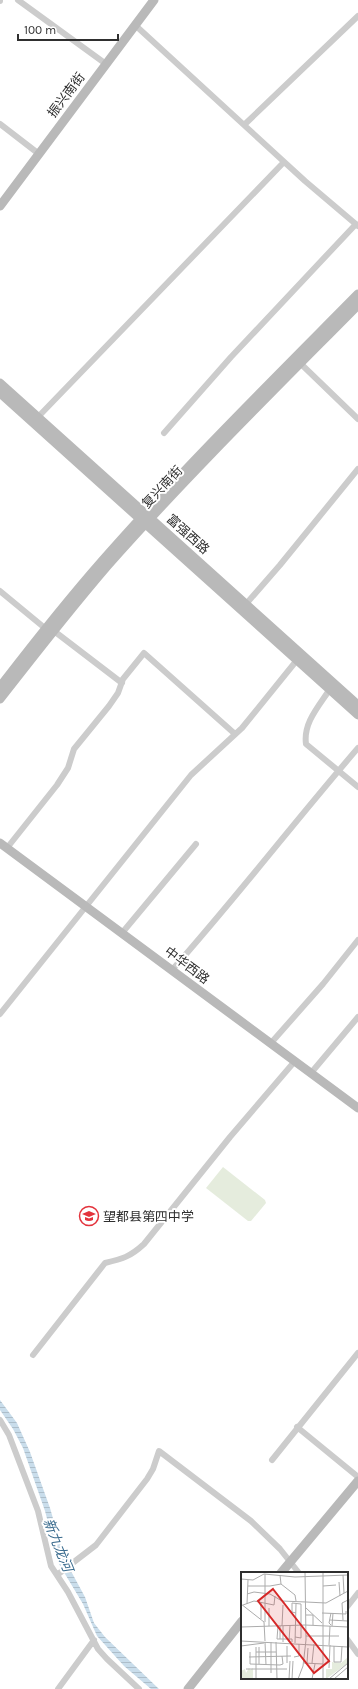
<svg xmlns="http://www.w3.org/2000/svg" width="358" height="1689" font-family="Karla,'Noto Sans SC',sans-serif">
  <defs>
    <pattern id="water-rules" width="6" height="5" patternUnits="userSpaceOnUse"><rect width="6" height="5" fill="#c9ddeb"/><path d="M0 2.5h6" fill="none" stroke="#adbeca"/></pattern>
  </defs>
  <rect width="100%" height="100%" fill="#fff"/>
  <path fill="#e5ecdd" d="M223 1167 265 1200 266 1203 251 1221H248L206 1188Z"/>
  <path fill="url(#water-rules)" d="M0 1400 17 1423 30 1452 50 1508 65 1560 85 1597 94 1623 105 1637 159 1689H151L124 1666 97 1636 83 1604 59 1564 45 1511 23 1448 13 1429 0 1410Z"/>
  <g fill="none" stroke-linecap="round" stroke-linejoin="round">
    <path stroke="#ccc" stroke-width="6" d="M18 0 106 64
      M0 1V0
      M135 25 305 181 358 226
      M0 124 39 154
      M244 125 358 16
      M300 363 358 419
      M38 417 284 162
      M164 433 231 357 356 224
      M0 591 46 629
      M246 604 280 565 358 469
      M54 631 122 683
      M330 689C319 706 303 723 306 744L358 787
      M7 848 57 785 68 768 74 749 109 706 118 693 123 679 144 653 235 734
      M122 933 196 844
      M172 970C236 898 295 821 358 748
      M0 1014 191 775 242 728 297 660
      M271 1043 323 984 358 940
      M311 1073 358 1017
      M33 1355 105 1263C122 1259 130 1257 144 1244L230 1137 295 1061
      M0 1420 9 1435 38 1511 51 1566 68 1592 98 1649 107 1659 139 1689
      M297 1427 358 1477
      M272 1460 358 1353
      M57 1575 96 1545 147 1479 153 1469 159 1451 251 1521 280 1549 299 1573
      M347 1607 358 1593
      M347 1639 358 1654
      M58 1689 94 1640"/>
    <path stroke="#b9b9b9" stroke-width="9" d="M0 206 154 0
      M0 383 358 705
      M0 393 358 715
      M0 687C33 644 67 601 103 560 184 468 272 381 358 294
      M0 699C35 654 71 608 108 565 188 475 274 390 358 305
      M0 843 358 1108
      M281 1573 358 1481
      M188 1689 242 1621"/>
  </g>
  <defs>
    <g id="school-ring" transform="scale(1)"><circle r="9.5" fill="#fff" stroke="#e3333c" stroke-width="1.5"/><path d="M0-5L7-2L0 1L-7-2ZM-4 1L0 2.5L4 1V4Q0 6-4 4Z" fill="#e3333c"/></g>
  </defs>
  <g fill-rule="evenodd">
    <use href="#school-ring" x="89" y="1216"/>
  </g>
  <g text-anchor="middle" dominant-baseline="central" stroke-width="4" stroke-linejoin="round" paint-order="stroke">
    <g font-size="13" fill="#2f2f2f" stroke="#fff">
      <text transform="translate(66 95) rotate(-53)">振兴南街</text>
      <text transform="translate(162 487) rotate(-47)">复兴南街</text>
      <text transform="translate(188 534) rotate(42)">富强西路</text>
      <text transform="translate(187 965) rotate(37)">中华西路</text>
    </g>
    <g font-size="13" fill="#2f2f2f" stroke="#fff" text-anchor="start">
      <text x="103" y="1216">望都县第四中学</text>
    </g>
    <g font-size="14" font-style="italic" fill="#3d6e90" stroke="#fff">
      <text transform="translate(58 1545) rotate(68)">新九龙河</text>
    </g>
  </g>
  <g transform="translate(241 1572)">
    <rect width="107" height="107" fill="#fff"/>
    <path d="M107 85V91L85 107V97H91V90L100 91Z" fill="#e5ecdd"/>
    <path d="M8 96 9 98 12 96V107H0V99L4 97 5 101Z" fill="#e5ecdd"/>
    <path fill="none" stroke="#acacac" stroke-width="1" d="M102 3 103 21M0 7 12 8 23 2 54 5 107 3M98 10 99 24M40 12 54 23 55 29M7 14H29L40 12 39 3M82 14 95 13M6 22 13 20 29 22 41 29 65 30M65 30 85 31 107 19M0 32 23 50 24 69M6 32 7 8M2 33 13 29 33 33 34 24M65 36 81 51M55 41 51 40V31L60 32V53M81 41 105 42V39M90 41 88 51 90 53M65 43H72V53M20 47V31M89 48 107 49M102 48 101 31 107 28M24 50V2M28 54V36M41 54 42 33M91 54 92 41M0 55 64 53 107 55M65 64H98M54 65 60 66V53M36 67H51V70M36 67 37 54M39 67V54M0 69 107 75M24 70 25 93M30 70V101M35 70 36 107M42 70V54M48 70 49 53M54 71 55 32M88 73 89 54M0 74 23 71M46 74V91M93 74V90H100L101 74M18 75V92M9 80V92L39 93 42 92 41 84M15 80H35M8 85 50 84M53 85 58 84V72M63 91 82 92M66 91 67 76M71 91 73 72M88 96 89 73M5 97H46M15 107V75M48 107 49 89M51 107 52 89M57 107 62 94 65 68 64 0M71 107 74 92M82 107V0M88 107 107 91M93 107 107 95"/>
    <path fill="#d62828" fill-opacity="0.15" stroke="#d62828" stroke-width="2" d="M32 17 88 89 73 101 17 29Z"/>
    <rect width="107" height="107" fill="none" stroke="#2f2f2f" stroke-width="2"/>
  </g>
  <path d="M18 34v6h100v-6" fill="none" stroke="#2f2f2f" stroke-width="2"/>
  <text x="24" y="34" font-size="12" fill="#2f2f2f" stroke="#ffffff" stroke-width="3" paint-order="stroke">100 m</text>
</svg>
